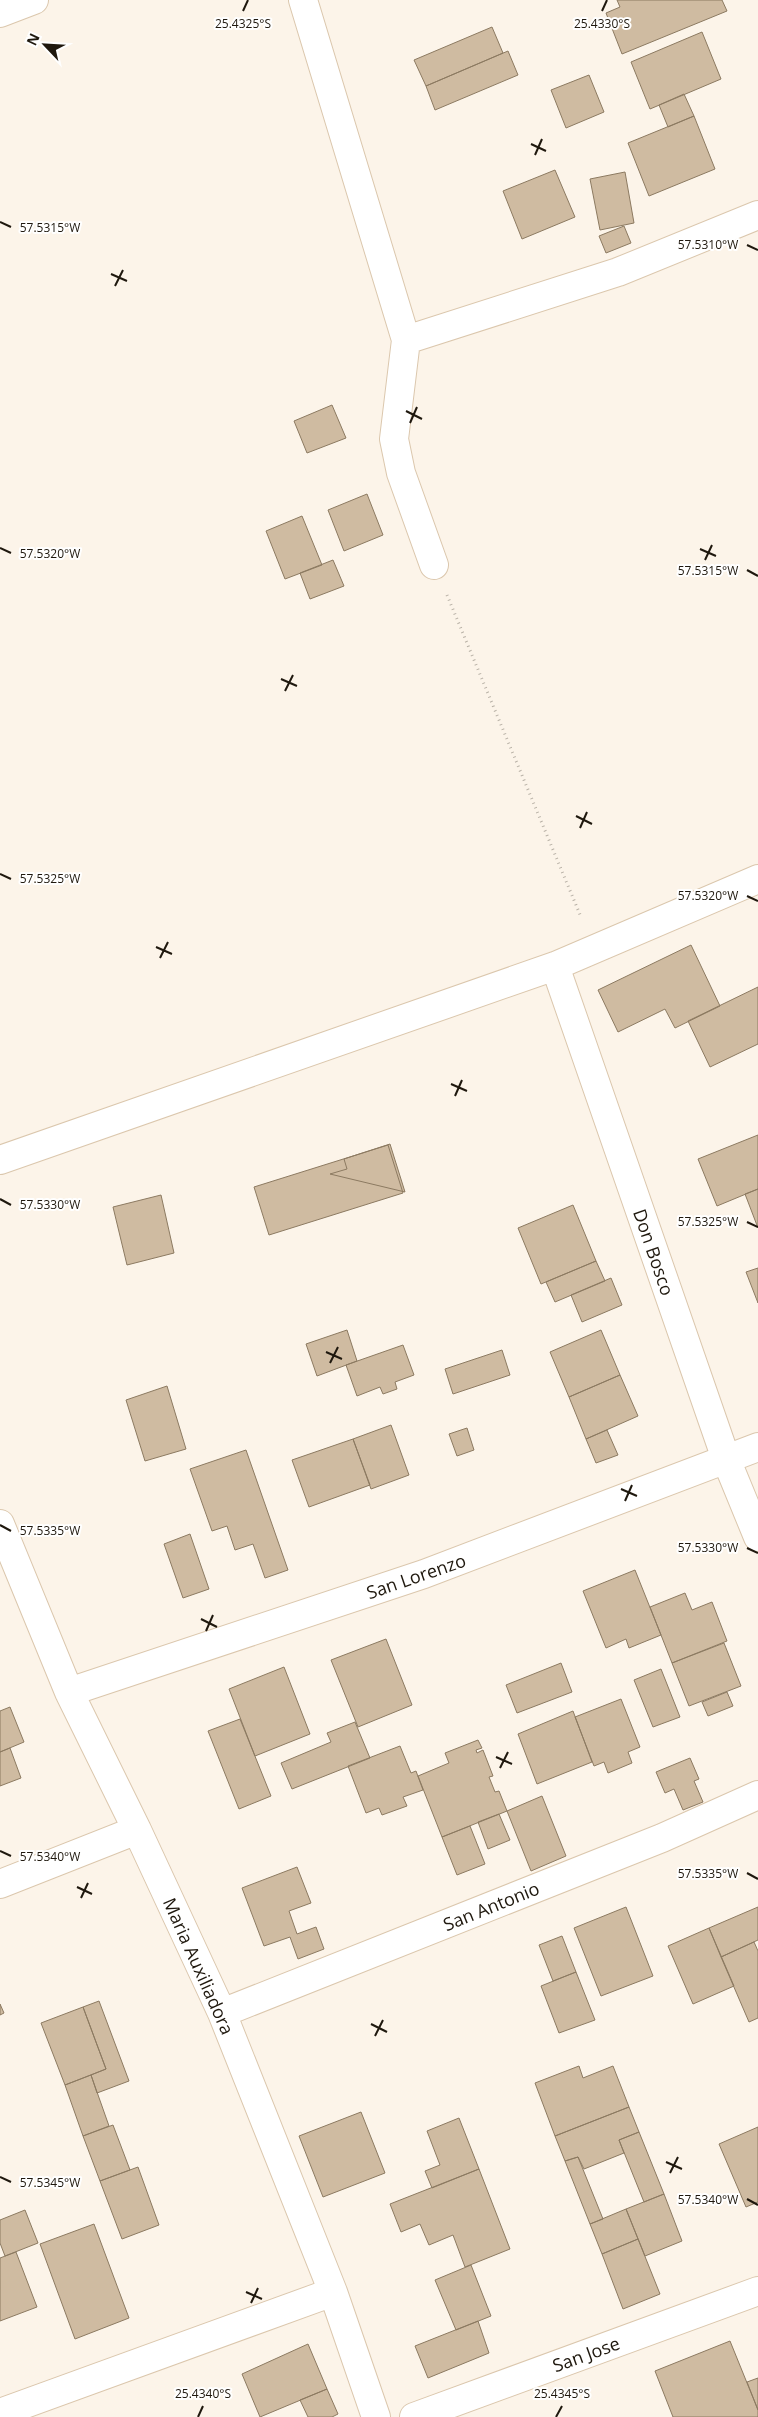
<svg xmlns="http://www.w3.org/2000/svg" width="758" height="2417" font-family="'Open Sans',sans-serif">
  <rect width="100%" height="100%" fill="#fcf4e9"/>
  <path fill="#cfbba1" stroke="#8c7a61" d="M617 0H722L727 11 622 54 606 13 620 7Z
    M492 27 503 53 426 86 414 60Z
    M702 32 721 79 650 109 631 62Z
    M508 51 518 75 435 110 426 86Z
    M589 75 604 112 566 128 551 90Z
    M684 94 694 116 668 127 659 105Z
    M694 116 715 169 649 196 628 143Z
    M555 170 575 217 522 239 503 191Z
    M625 172 634 223 600 230 590 179Z
    M624 226 631 243 606 253 599 236Z
    M332 405 346 438 307 453 294 421Z
    M367 494 383 535 344 551 328 510Z
    M302 516 322 565 285 579 266 531Z
    M333 560 344 586 310 599 300 573Z
    M691 945 720 1006 675 1028 665 1009 618 1032 598 990Z
    M758 987V1044L710 1067 688 1021Z
    M758 1135V1189L717 1206 698 1159Z
    M390 1144 405 1192 330 1174 347 1169 344 1159Z
    M388 1145 403 1193 269 1235 254 1187Z
    M758 1189V1228L745 1194Z
    M161 1195 174 1253 127 1265 113 1207Z
    M573 1205 596 1261 541 1284 518 1228Z
    M596 1261 605 1281 555 1302 546 1282Z
    M758 1268V1303L746 1272Z
    M611 1278 622 1305 582 1322 571 1295Z
    M347 1330 357 1361 317 1376 306 1344Z
    M601 1330 620 1375 569 1397 550 1352Z
    M403 1345 414 1375 395 1382 397 1389 383 1394 380 1387 357 1396 346 1365Z
    M502 1350 510 1375 453 1394 445 1369Z
    M620 1375 638 1416 586 1439 569 1397Z
    M167 1386 186 1449 145 1461 126 1400Z
    M391 1425 409 1475 371 1489 353 1439Z
    M467 1428 474 1450 457 1456 449 1434Z
    M607 1430 618 1455 596 1463 586 1439Z
    M353 1439 370 1485 309 1507 292 1460Z
    M246 1450 288 1570 265 1578 253 1544 235 1550 227 1526 212 1531 190 1469Z
    M190 1534 209 1589 183 1598 164 1544Z
    M635 1570 661 1635 629 1648 626 1639 606 1648 583 1591Z
    M685 1593 692 1610 712 1602 727 1641 672 1663 650 1607Z
    M386 1639 412 1705 358 1727 331 1660Z
    M724 1643 741 1686 689 1706 672 1663Z
    M561 1663 572 1692 517 1713 506 1685Z
    M284 1667 310 1734 255 1756 229 1689Z
    M661 1669 680 1717 653 1727 634 1680Z
    M727 1692 733 1706 708 1716 702 1702Z
    M621 1699 640 1747 628 1752 632 1763 608 1773 604 1762 594 1766 575 1717Z
    M10 1707 24 1742 0 1752V1711Z
    M573 1711 592 1762 537 1784 518 1734Z
    M240 1719 271 1796 239 1809 208 1731Z
    M355 1722 370 1758 292 1789 281 1763 331 1742 327 1733Z
    M478 1740 482 1748 476 1750 477 1753 483 1750 493 1776 489 1777 495 1792 499 1791 507 1811 442 1837 418 1776 449 1763 445 1753Z
    M400 1746 411 1773 416 1771 423 1790 403 1797 407 1806 382 1815 379 1808 366 1813 348 1766Z
    M10 1748 21 1778 0 1786V1752Z
    M690 1758 699 1779 694 1781 703 1802 683 1810 674 1789 665 1793 656 1772Z
    M542 1796 566 1856 531 1871 507 1811Z
    M499 1814 510 1840 488 1849 478 1822Z
    M470 1826 485 1864 457 1875 442 1837Z
    M297 1867 311 1903 289 1911 297 1934 316 1927 324 1949 298 1959 290 1937 264 1946 242 1888Z
    M626 1907 653 1976 601 1996 574 1928Z
    M758 1907V1940L721 1957 709 1928Z
    M709 1928 734 1986 693 2004 668 1946Z
    M562 1936 576 1972 553 1981 539 1945Z
    M754 1942 758 1951V2018L749 2022 721 1957Z
    M576 1972 595 2020 559 2033 541 1986Z
    M99 2001 129 2081 97 2093 91 2075 106 2069 83 2007Z
    M0 2004 4 2013 0 2015Z
    M83 2007 106 2069 65 2085 41 2023Z
    M579 2066 583 2078 613 2066 629 2107 555 2136 535 2083Z
    M91 2075 109 2126 83 2136 65 2085Z
    M629 2107 639 2132 619 2140 624 2153 584 2169 578 2157 565 2161 555 2136Z
    M361 2112 385 2173 323 2197 299 2136Z
    M459 2118 479 2169 432 2188 425 2171 440 2165 427 2131Z
    M113 2125 130 2170 100 2181 83 2136Z
    M758 2127V2202L746 2207 719 2144Z
    M639 2132 664 2194 644 2202 619 2140Z
    M578 2157 603 2219 590 2224 565 2161Z
    M138 2167 159 2225 122 2239 100 2181Z
    M479 2169 510 2249 465 2267 453 2235 429 2245 420 2224 401 2232 390 2204Z
    M664 2194 682 2241 645 2256 626 2209Z
    M626 2209 638 2239 602 2254 590 2224Z
    M25 2210 38 2243 5 2256 0 2243V2220Z
    M94 2224 129 2318 75 2339 40 2244Z
    M638 2239 660 2294 623 2309 602 2254Z
    M16 2252 37 2307 0 2321V2258Z
    M471 2265 491 2316 456 2330 435 2280Z
    M478 2321 489 2353 428 2378 415 2346Z
    M730 2341 758 2410V2417H673L655 2371Z
    M308 2344 327 2389 260 2417 242 2374Z
    M758 2378V2410L747 2382Z
    M327 2389 338 2414 332 2417H308L300 2400Z"/>
  <g fill="none" stroke-linecap="round" stroke-linejoin="round">
    <g stroke="#dbc7ad" stroke-width="30">
      <path id="minor" d="M303 0 406 340 394 439 401 473 434 565
        M0 13 34 0
        M406 340 618 272 758 215
        M555 966 726 1459 758 1537
        M0 1160 555 966 758 879
        M0 1524 69 1692 137 1830 222 2013 333 2292 376 2417
        M69 1692 424 1574 758 1447
        M0 1884 137 1830
        M222 2013 662 1838 758 1795
        M0 2413 333 2292
        M414 2417 758 2291"/>
    </g>
    <path stroke="#b9b2a7" stroke-width="3" stroke-dasharray="1 4" stroke-linecap="butt" d="M447 595 581 917"/>
    <use href="#minor" stroke="#fff" stroke-width="28"/>
  </g>
  <path fill="none" stroke="#1f180e" stroke-width="2" d="M243 11 248 0M602 11 607 0M531 144 546 151M535 155 542 139M0 222 11 227M747 245 758 250M111 274 127 281M115 286 123 270M406 411 422 419M410 423 417 407M0 548 11 553M700 549 716 556M705 560 712 545M747 570 758 576M281 679 297 686M285 691 293 675M576 816 592 824M580 828 587 812M0 874 11 879M747 896 758 901M156 947 172 954M160 958 168 942M451 1084 467 1091M455 1096 462 1080M0 1199 11 1205M747 1222 758 1227M326 1352 342 1359M330 1363 338 1347M621 1489 637 1496M625 1501 632 1485M0 1525 11 1531M747 1548 758 1553M201 1619 217 1627M206 1631 213 1615M496 1757 512 1764M500 1768 508 1752M0 1851 11 1856M747 1873 758 1879M77 1887 92 1894M81 1898 88 1883M371 2024 387 2032M375 2036 383 2020M666 2162 682 2169M670 2173 678 2157M0 2177 11 2182M747 2199 758 2205M246 2292 262 2299M251 2303 258 2288M198 2417 203 2406M556 2417 562 2406"/>
  <g text-anchor="middle" dominant-baseline="central" stroke-width="4" stroke-linejoin="round" paint-order="stroke">
    <g font-size="18" fill="#1f180e" stroke="#fff">
      <text transform="translate(654 1252) rotate(71)">Don Bosco</text>
      <text transform="translate(416 1576) rotate(-19)">San Lorenzo</text>
      <text transform="translate(491 1906) rotate(-22)">San Antonio</text>
      <text transform="translate(199 1966) rotate(66)">Maria Auxiliadora</text>
      <text transform="translate(586 2354) rotate(-20)">San Jose</text>
    </g>
  </g>
  <g font-size="12" text-anchor="middle" fill="#1f180e" stroke="#fff" stroke-width="4" stroke-linejoin="round" paint-order="stroke">
    <text x="243" y="28">25.4325°S</text>
    <text x="602" y="28">25.4330°S</text>
    <text x="50" y="232">57.5315°W</text>
    <text x="708" y="249">57.5310°W</text>
    <text x="50" y="558">57.5320°W</text>
    <text x="708" y="575">57.5315°W</text>
    <text x="50" y="883">57.5325°W</text>
    <text x="708" y="900">57.5320°W</text>
    <text x="50" y="1209">57.5330°W</text>
    <text x="708" y="1226">57.5325°W</text>
    <text x="50" y="1535">57.5335°W</text>
    <text x="708" y="1552">57.5330°W</text>
    <text x="50" y="1861">57.5340°W</text>
    <text x="708" y="1878">57.5335°W</text>
    <text x="50" y="2187">57.5345°W</text>
    <text x="708" y="2204">57.5340°W</text>
    <text x="203" y="2398">25.4340°S</text>
    <text x="562" y="2398">25.4345°S</text>
  </g>
  <g transform="translate(45 45) rotate(295)" stroke="#ffffff" stroke-width="4" paint-order="stroke">
  <path d="M0-4L9 19L0 12L-9 19Z" fill="#1f180e"/>
  <text y="-8" font-size="14" font-weight="bold" text-anchor="middle" fill="#1f180e">N</text>
  </g>
</svg>
